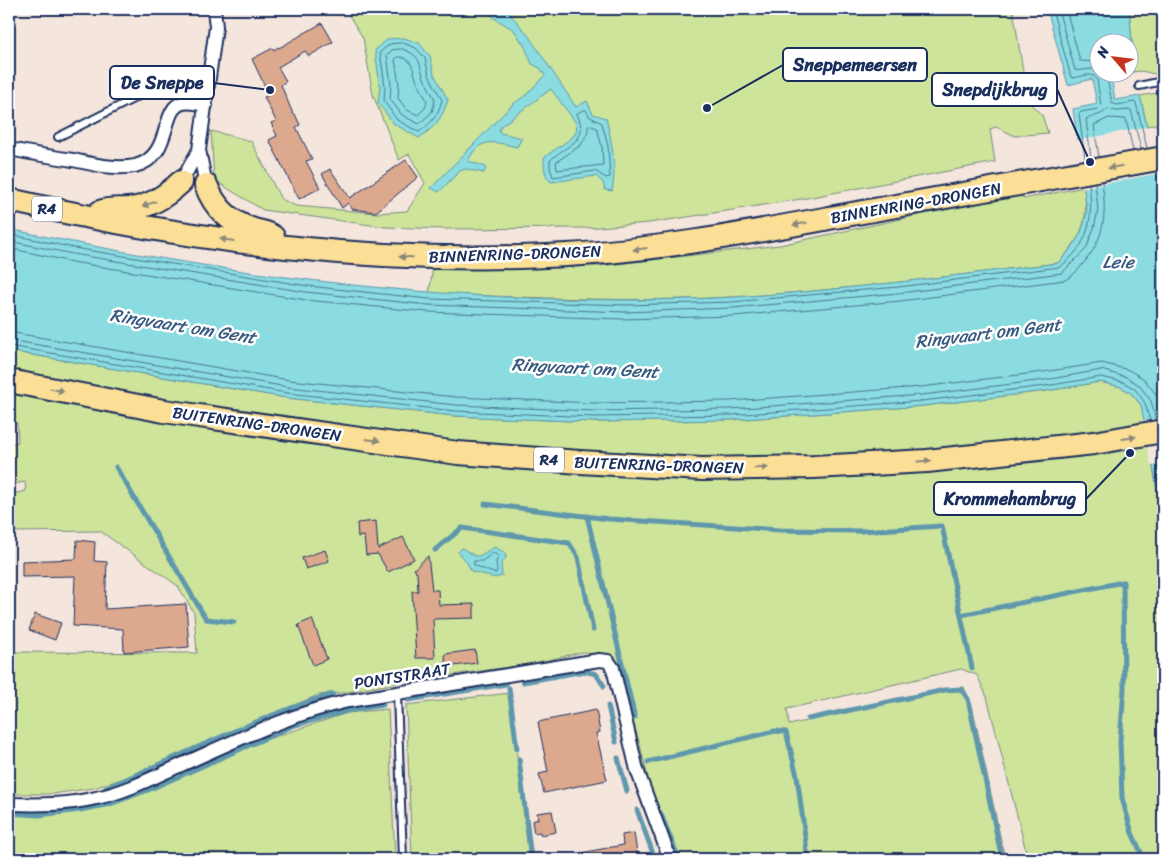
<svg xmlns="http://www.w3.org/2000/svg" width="1172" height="868" font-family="Sriracha,sans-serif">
  <rect width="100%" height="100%" fill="#f4e5dd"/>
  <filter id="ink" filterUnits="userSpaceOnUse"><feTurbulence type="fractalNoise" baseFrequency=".02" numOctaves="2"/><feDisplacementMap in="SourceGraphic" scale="10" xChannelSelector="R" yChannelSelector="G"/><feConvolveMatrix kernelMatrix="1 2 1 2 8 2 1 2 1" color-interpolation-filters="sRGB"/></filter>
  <g filter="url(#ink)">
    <path fill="#cde49a" stroke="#748a7c" d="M345 9H1013L1028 102 1042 115 1048 133 1015 136 996 127 990 129 995 162 807 198 726 211 649 223 586 228 444 229 385 227 263 210 214 180 211 131 251 141 281 199 296 206 376 213 407 211 425 183 409 154 399 160 373 95 363 38Z
      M1129 9H1163V74C1153 76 1145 69 1134 72L1130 64 1133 52Z
      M1163 92V123L1147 126 1140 96Z
      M1084 187C1089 223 1082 237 1058 263 950 276 841 291 731 297 631 303 530 297 429 294L433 267 599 266 780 245 1022 193 1023 199Z
      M9 351 287 398 455 416 594 422 731 420 923 406 1046 391 1100 382 1121 387 1131 393 1141 405 1144 415 1163 525V859H1028L987 697 977 675 961 669 787 709 789 725 924 693 964 687 972 705 1005 859H678L649 783 640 745 615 659 583 652 530 664 403 682 342 693 318 695 128 777 94 788 52 794H9V652L197 653 194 613 178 586 100 531 9 532V492H11L12 494 26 491 25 482 12 484V480H9V444L18 442 17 423H9Z
      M510 693 529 859H412L406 705Z
      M388 709 395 859H9V813L56 812 123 800 262 741 347 713Z"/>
    <path fill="#8adce1" stroke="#5e97ad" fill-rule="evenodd" d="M487 9H506L528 35 576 107 587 101 593 114 606 118C612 143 617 166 612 191L605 190 603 183 596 176 551 182C544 177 544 166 544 158 550 152 572 139 574 135 577 131 577 127 576 123L551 89 501 126 499 131 501 133 522 138 517 147C495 142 480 136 468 161L486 167 484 173 466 169 460 171 439 192 431 188 512 105 526 95 545 75 540 68 532 64 525 47 514 30 494 18Z
      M1047 9H1129L1133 52 1130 64 1134 72 1111 76 1115 100 1140 96 1158 173 1163 185V525L1157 487 1141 405 1131 393 1121 387 1100 382 1046 391 923 406 731 420 594 422 455 416 287 398 9 351V229C211 272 417 300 625 300 770 301 915 280 1058 263 1075 245 1082 236 1087 211L1073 109 1097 104 1092 79 1068 85ZM1100 42H1130V72H1100Z
      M404 38 419 43 430 56 434 74 448 100C441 120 436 126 419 138L394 124 378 103 380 86 375 50 388 39Z
      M495 547 505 553 506 558 501 563 502 576C490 581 484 572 472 572L466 561 458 552 462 548 475 556H479Z"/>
    <path fill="#f4e5dd" d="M1149 126 1161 173 1082 188 1075 141Z
      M1163 417V464L1151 466 1142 421Z"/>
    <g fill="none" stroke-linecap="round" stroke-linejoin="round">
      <path stroke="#477492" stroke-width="1" d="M1052 9 1071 77 1073 78C1081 77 1092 71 1097 79L1101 106 1098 109 1081 112 1079 114 1085 159
        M1058 9 1075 70C1083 72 1091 66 1100 71
        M1066 9 1080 61 1100 62
        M403 43 416 48 425 58 429 75 442 100C438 115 432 123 419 132L397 120 384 101 385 86 380 52 390 44Z
        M403 49C422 57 418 61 424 78 427 86 432 93 435 100L432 112 419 124 402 115 390 99 391 85 387 55 392 50Z
        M398 57C414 57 412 71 418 83 421 89 424 95 427 101L425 108 418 115 407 110 398 98 399 84 395 60Z
        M1108 72 1107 78 1112 103 1117 105 1134 102 1136 103 1147 148
        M583 110H586L590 117 602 123 608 146 610 177 606 178 595 171 553 177 550 168V161C566 143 591 143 577 114Z
        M589 125 597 128 602 147 603 165 557 170 556 162 581 145 587 134Z
        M1099 157 1094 125 1109 118 1126 119 1133 151
        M1091 158 1086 119 1101 114 1108 109 1116 111 1131 110 1141 149
        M9 234 74 248 308 286 429 299 528 302 625 305 732 302 898 287 1060 267C1089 245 1094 219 1089 184
        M9 241 73 254 306 292 428 305 625 312 732 308 899 293 1062 273 1086 249 1094 228 1098 210 1095 183
        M9 248 72 262 306 300 428 312 624 319 733 316 900 301 1065 280C1072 277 1077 271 1082 265 1105 239 1107 214 1102 182
        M9 332 289 380 456 397 594 403 730 401 921 387 1043 372 1102 363 1129 370 1144 379 1158 397 1163 417
        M9 340 288 387 456 405 594 411 730 409 922 395 1045 380 1101 370 1126 377 1139 385 1151 401 1156 420
        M9 346 287 393 455 411 594 417 731 415 922 401 1045 386 1101 377 1123 382 1135 389 1145 403 1150 421
        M493 553 499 556 496 562 497 571 496 573H493L474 565V561H482Z"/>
      <path stroke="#5e97ad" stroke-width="5" d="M116 467 206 619 234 622
        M485 504 609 519 780 530 861 531 942 526 972 668
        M587 516 635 718
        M435 550 462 528 569 543 578 557 593 630
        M961 615 1123 582 1124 689 1120 740 1122 798 1132 833 1144 859
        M523 682 584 671 596 674 604 686
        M509 688 517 749
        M408 700 506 684
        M608 706 616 742
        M808 719 945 690 961 689 968 699 1002 859
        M618 758 627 791
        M519 759 531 859
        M648 762 775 731 786 732 797 776 808 859
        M106 788C181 756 255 718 333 694
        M637 810 655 859
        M660 812 679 859
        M9 813 39 815 80 810 110 804 148 790 295 725 347 711 383 705"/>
    </g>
    <path fill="#dca98f" stroke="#1b2f5e" d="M322 23 333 42 309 56 305 51 278 67 286 81 281 85 293 114H295L300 125 296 127 312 159 306 161 320 188 299 199 269 140 277 136 271 123 276 121 264 97 269 95 252 59 273 48 274 50 278 47 279 48Z
      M406 160 418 177 376 212 352 209 348 203 342 208 322 174 330 169 350 198Z
      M376 521 378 549 403 537 414 559 388 572 378 554 366 555 364 536 358 537 357 523Z
      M77 540 95 542 94 561 107 562 105 609 186 604 189 647 124 652 123 629 73 626 75 576 22 577V561L76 559Z
      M325 550 329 561 306 569 302 558Z
      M428 556 432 590H438L439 605 474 604V618L433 619 435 658H416L412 591H418L417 573 414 569Z
      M35 614 61 623 55 640 29 630Z
      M312 619 327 659 313 665 298 625Z
      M475 650 477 663 446 667 445 654Z
      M596 710 600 732 596 733 607 780 544 793 539 774 548 772 538 722Z
      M552 811 556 832 541 835 540 832 534 833 532 821 538 819 537 813Z
      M634 833 638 859H582L581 853 623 845 622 835Z"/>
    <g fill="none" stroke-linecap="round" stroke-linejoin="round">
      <g stroke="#1b2f5e" stroke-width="10">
        <path id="lane" d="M1139 86 1163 81
          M58 137 186 72H211
          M397 694 403 859"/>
      </g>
      <g stroke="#1b2f5e" stroke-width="16">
        <path id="street" d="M9 149C30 153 52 157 73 160 93 164 115 170 135 166 173 157 160 107 183 103 190 101 198 104 206 105
          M199 150 206 185
          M181 182 199 150 216 27 214 9
          M9 804C38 805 67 805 96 798 126 792 154 777 181 765 235 741 290 714 348 701L599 660 608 661 613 668 637 770 670 859"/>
      </g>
      <g stroke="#1b2f5e" stroke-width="26">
        <path id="highway" d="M206 185C214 206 229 222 251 229 259 232 267 232 273 237
          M9 200C192 241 379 266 567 255 661 250 753 232 846 215 952 196 1057 177 1163 158
          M100 212C110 208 118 210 128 209 149 208 166 196 181 182
          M9 381 164 411 458 453 580 462 702 469 814 467 927 461 1094 443 1163 431"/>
      </g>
      <use href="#lane" stroke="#fff" stroke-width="6"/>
      <use href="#street" stroke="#fff" stroke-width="12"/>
      <use href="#highway" stroke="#fbdf96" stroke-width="22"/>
    </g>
    <defs><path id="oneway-solid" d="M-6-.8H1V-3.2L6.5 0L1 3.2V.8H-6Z" transform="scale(1.25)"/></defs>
    <g fill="#8b877a">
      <use href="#oneway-solid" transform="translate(1115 167) rotate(170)"/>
      <use href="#oneway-solid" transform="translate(149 204) rotate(160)"/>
      <use href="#oneway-solid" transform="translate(800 224) rotate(169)"/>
      <use href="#oneway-solid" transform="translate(227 240) rotate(-172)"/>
      <use href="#oneway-solid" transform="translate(640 249) rotate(173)"/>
      <use href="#oneway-solid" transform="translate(406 257) rotate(-179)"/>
      <use href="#oneway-solid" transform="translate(57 390) rotate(11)"/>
      <use href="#oneway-solid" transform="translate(1129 438) rotate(-10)"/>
      <use href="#oneway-solid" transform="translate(373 440) rotate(8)"/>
      <use href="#oneway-solid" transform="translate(924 461) rotate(-4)"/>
      <use href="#oneway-solid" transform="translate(761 468) rotate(-1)"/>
    </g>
  </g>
  <g text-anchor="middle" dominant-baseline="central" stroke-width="5" stroke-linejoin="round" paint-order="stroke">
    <g fill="#fff" stroke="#5f6d8e" stroke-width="1">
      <rect x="32" y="196.5" width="30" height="25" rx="4"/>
      <rect x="534" y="447.5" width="30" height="25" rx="4"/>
    </g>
    <g font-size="15" font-weight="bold" fill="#1b2f5e">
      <text x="47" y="209">R4</text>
      <text x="549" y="460">R4</text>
    </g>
    <g font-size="16" fill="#1b2f5e" stroke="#fff">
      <text transform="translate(916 203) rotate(-10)">BINNENRING-DRONGEN</text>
      <text transform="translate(515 254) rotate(-2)">BINNENRING-DRONGEN</text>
      <text transform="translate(257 424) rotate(8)">BUITENRING-DRONGEN</text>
      <text transform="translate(659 465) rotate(2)">BUITENRING-DRONGEN</text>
      <text transform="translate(402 676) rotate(-9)">PONTSTRAAT</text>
    </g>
    <g font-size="18" font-style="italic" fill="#375a7f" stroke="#fff">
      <text x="1118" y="262">Leie</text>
      <text transform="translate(183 326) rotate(9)">Ringvaart om Gent</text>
      <text transform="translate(988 333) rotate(-7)">Ringvaart om Gent</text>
      <text transform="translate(585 368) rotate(3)">Ringvaart om Gent</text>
    </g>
  </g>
  <path fill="none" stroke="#1b2f5e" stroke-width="2" d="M707 108L783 65M270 90L214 83M1090 162L1057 89M1130 453L1086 499"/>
  <g fill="#1b2f5e" stroke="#fff" stroke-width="2">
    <circle cx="707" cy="108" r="5"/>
    <circle cx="270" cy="90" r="5"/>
    <circle cx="1090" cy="162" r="5"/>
    <circle cx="1130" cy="453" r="5"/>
  </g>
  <g fill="#fff" stroke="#1b2f5e" stroke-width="2">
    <rect x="783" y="48" width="144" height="33" rx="5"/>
    <rect x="110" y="66" width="104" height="33" rx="5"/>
    <rect x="932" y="73" width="125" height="33" rx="5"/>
    <rect x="934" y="482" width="152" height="33" rx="5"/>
  </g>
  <g font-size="18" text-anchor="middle" font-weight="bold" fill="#1b2f5e">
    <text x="855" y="71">Sneppemeersen</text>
    <text x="162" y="89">De Sneppe</text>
    <text x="995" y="96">Snepdijkbrug</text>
    <text x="1010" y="505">Krommehambrug</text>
  </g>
  <rect width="1172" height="868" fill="none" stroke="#fff" stroke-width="30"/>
  <rect x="15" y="15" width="1142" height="838" fill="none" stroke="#1b2f5e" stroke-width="2" filter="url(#ink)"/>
  <g transform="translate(1114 58) rotate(298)"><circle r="24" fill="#ffffff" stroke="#a4acbf"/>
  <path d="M0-4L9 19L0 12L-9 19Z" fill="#c8321e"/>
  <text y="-8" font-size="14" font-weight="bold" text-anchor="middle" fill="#1b2f5e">N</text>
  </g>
</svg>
